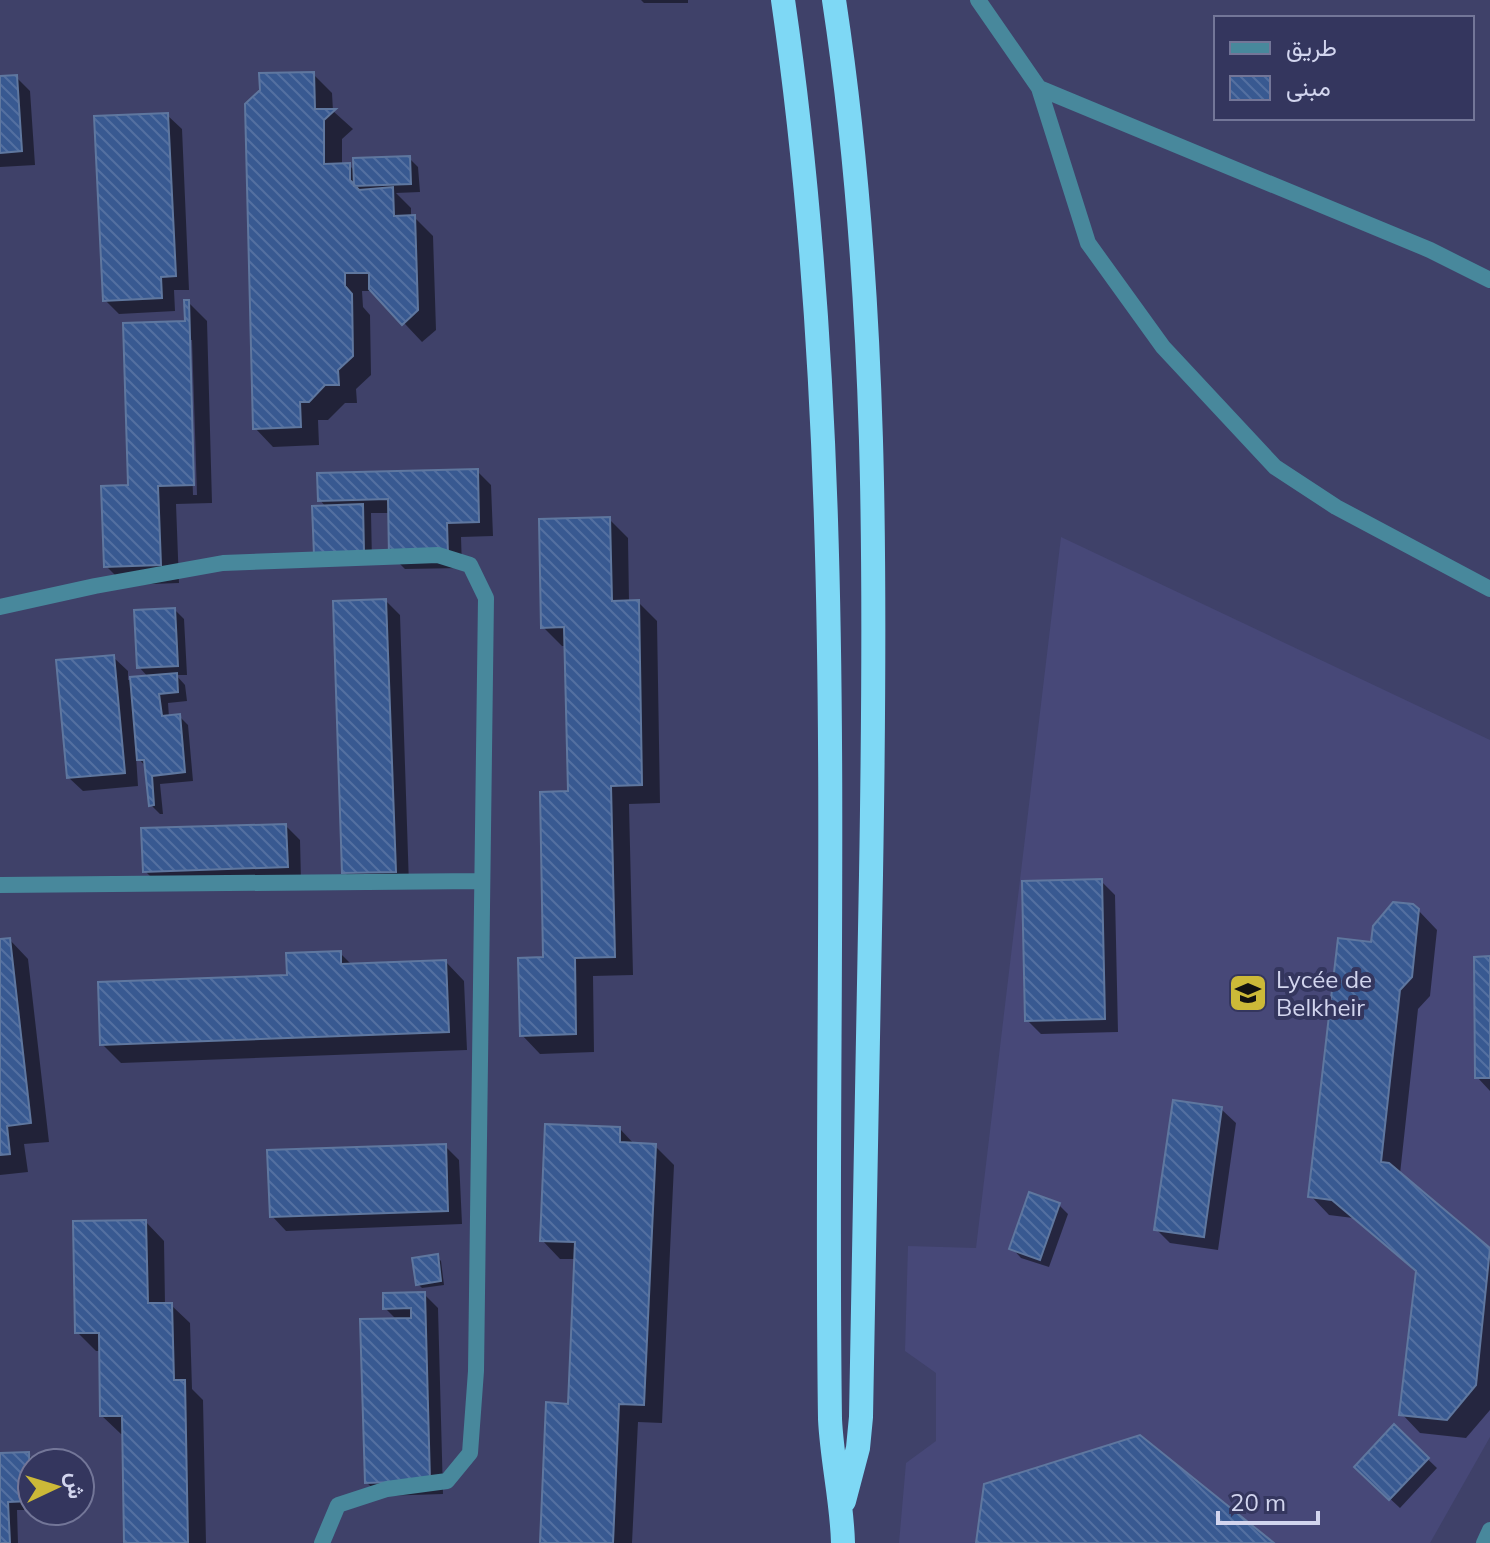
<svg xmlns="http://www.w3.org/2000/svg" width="1490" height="1543" font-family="Mulish,Vazirmatn,sans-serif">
  <defs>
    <pattern id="building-back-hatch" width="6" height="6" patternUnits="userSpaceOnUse" patternTransform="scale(2)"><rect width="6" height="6" fill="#385991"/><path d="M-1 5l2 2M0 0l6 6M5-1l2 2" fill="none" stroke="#5470a1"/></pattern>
  </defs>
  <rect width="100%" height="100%" fill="#3f4169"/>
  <path fill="#474878" d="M1061 537 1490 740V1437L1430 1543H899L906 1463 936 1441V1373L905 1351 908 1246 976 1248Z"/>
  <path fill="#0007" fill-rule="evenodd" d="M641 0H688V3H644Z
    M313 74 332 93 333 111 353 129 342 139V165H349L356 172 409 158 418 167 420 192 396 193 411 208V217H414L433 236 436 330 422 342 374 291H362L363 307 370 315 371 375 356 389 357 403H345L328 420H318L319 445 273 447 255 428Z
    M16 77 30 91 35 165 0 167V78Z
    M167 115 182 129 189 290H174L175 311 119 314 105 300Z
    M188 302 207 321 212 503 176 504 179 583 125 585 106 566 187 323ZM188 340H192L197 495H193Z
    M477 471 491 485 493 536 461 537 462 568 405 569 391 555 390 513H371L372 562 320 500Z
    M609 519 628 538 629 602H638L657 621 660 803 629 804 633 975 593 976 594 1052 540 1054 522 1035 545 959 570 793 566 646H562L543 627Z
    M386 601 400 615 409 885 358 886 344 872Z
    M175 610 184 619 187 675H176L185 685 187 701 168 703 169 717 179 716 188 725 193 781 160 784 163 814H160L151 805 147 768 136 756 138 786 83 791 68 777 113 657 128 671V680L149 678 139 667Z
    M286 826 300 840 301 881 159 885 145 871Z
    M1101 881 1115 895 1118 1032 1041 1034 1027 1020Z
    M1418 910 1437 930 1430 996 1418 1009 1400 1174 1490 1250V1410L1466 1438 1420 1433 1402 1414 1418 1273 1353 1218 1329 1215 1311 1196 1373 944Z
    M10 940 28 959 49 1142 24 1144 28 1172 0 1175V941Z
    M340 953 353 966 446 962 464 981 467 1050 121 1063 102 1044 290 977Z
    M1490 958V1091L1477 1077Z
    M1221 1109 1236 1123 1218 1250 1170 1243 1156 1229Z
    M620 1129 635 1145 655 1146 674 1165 662 1423 638 1422 632 1543H542L570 1406 576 1259H560L542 1240Z
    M445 1146 459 1160 462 1224 286 1231 272 1216Z
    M1059 1205 1068 1214 1049 1267 1021 1258 1012 1248Z
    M146 1222 164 1241 165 1305H171L190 1323 192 1389 203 1400 206 1543H126L124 1434H121L102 1416 101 1351H96L77 1332Z
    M437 1257 441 1261 444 1285 422 1288 418 1284Z
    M424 1294 438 1308 443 1494 381 1496 366 1482 397 1320 385 1308Z
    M1394 1427 1437 1468 1400 1508 1356 1467Z
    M28 1454 37 1463H32V1510H17L18 1543H0V1455Z"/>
  <path fill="url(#building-back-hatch)" stroke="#5f779f" stroke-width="2" d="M314 72 315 109H336L324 120V164L350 163V180L359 190 393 187 394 216 415 215 418 310 402 325 369 289V273H345V286L352 294 353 356 338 370 339 385H325L309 402H300L301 427 253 429 245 104 260 90 259 73Z
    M17 75 22 151 0 153V76Z
    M168 113 176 276 161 277 162 298 103 301 94 116Z
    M410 156 411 184 354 186 353 158Z
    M184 300H189L194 485 158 486 161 565 104 567 101 486 128 485 123 323 185 321Z
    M478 469 479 522 447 523 448 555 389 556 388 499 318 501 317 473Z
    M363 504 364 553 314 555 312 506Z
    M610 517 612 601 639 600 642 785 611 786 615 957 575 958 576 1034 520 1036 518 958 543 957 540 792 568 791 564 627 541 628 539 519Z
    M386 599 396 872 342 873 333 601Z
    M175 608 178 666 137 668 134 610Z
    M114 655 125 773 67 778 56 660Z
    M177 673 178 692 159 694 162 716 180 714 185 772 152 776 154 805 149 806 144 760H137L130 677Z
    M286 824 288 867 143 872 141 828Z
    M1102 879 1105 1019 1025 1021 1022 881Z
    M1393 902 1413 904 1419 909 1412 977 1400 990 1381 1162 1389 1163 1490 1248 1476 1385 1447 1420 1399 1415 1416 1271 1332 1200 1308 1197 1338 938 1371 942 1373 926Z
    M10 938 31 1123 7 1126 10 1154 0 1155V939Z
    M341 951V964L446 960 449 1032 100 1045 98 982 287 975 286 953Z
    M1490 956V1078H1475L1474 957Z
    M1173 1100 1222 1107 1204 1237 1154 1230Z
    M545 1124 620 1127V1142L656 1144 644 1405 619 1404 613 1543H540L546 1402 568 1404 575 1242 540 1241Z
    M446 1144 448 1211 270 1217 267 1150Z
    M1029 1192 1060 1203 1040 1260 1009 1249Z
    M146 1220 148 1303H172L174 1380H185L188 1543H124L122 1416H100L99 1333H75L73 1221Z
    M438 1254 441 1281 416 1285 412 1258Z
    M425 1292 430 1481 365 1483 360 1319 411 1318V1308L383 1309V1293Z
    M1394 1424 1429 1458 1389 1500 1354 1467Z
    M1140 1435 1274 1543H976L984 1484Z
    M29 1452 31 1501 8 1502 10 1543H0V1453Z"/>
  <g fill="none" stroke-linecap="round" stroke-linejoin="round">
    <path stroke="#48889c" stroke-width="16" d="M978 0 1039 88 1430 250 1490 280
      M1039 88 1088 243 1163 347 1275 467 1336 507 1490 589
      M0 607 95 586 223 563 438 555 470 565 486 598 476 1371 470 1453 447 1481 387 1489 338 1505 322 1543
      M0 885 481 881
      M1484 1543 1490 1530"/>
    <path stroke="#7ed8f5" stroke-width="24" d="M783 0C852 472 823 945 830 1419 832 1461 842 1501 843 1543
      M834 0C878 290 876 583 871 875 868 1056 866 1237 861 1417L858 1448 844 1501"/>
  </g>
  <defs>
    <g id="school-square" transform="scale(2)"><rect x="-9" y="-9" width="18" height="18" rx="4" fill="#ccb938" stroke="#34365e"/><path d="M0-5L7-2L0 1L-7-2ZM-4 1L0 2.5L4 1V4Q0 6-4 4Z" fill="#111"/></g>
  </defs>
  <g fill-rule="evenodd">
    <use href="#school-square" x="1248" y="993"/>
  </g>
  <g text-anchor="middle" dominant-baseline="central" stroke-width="8" stroke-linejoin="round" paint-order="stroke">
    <g font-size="24" fill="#d2d5ee" stroke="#34365e" text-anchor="start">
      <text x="1276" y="979">Lycée de<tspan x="1276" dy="28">Belkheir</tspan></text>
    </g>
  </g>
  <rect x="1214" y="16" width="260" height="104" fill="#34365e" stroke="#737698" stroke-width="2"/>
  <rect x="1230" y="42" width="40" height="12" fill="#48889c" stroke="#737698" stroke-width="2"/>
  <text x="1286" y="56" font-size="24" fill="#d2d5ee">طريق</text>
  <rect x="1230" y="76" width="40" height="24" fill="url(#building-back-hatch)" stroke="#737698" stroke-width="2"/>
  <text x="1286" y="96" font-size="24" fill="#d2d5ee">مبنى</text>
  <g transform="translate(56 1487) rotate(86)"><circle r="38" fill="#34365e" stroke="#737698" stroke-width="2"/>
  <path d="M0-6L14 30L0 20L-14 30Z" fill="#ccb938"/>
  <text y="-12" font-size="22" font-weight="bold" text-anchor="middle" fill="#d2d5ee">ش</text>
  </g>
  <path d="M1218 1511v12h100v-12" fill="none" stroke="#d2d5ee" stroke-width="4"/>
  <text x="1230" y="1511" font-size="24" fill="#d2d5ee" stroke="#34365e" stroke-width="6" paint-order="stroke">20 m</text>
</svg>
